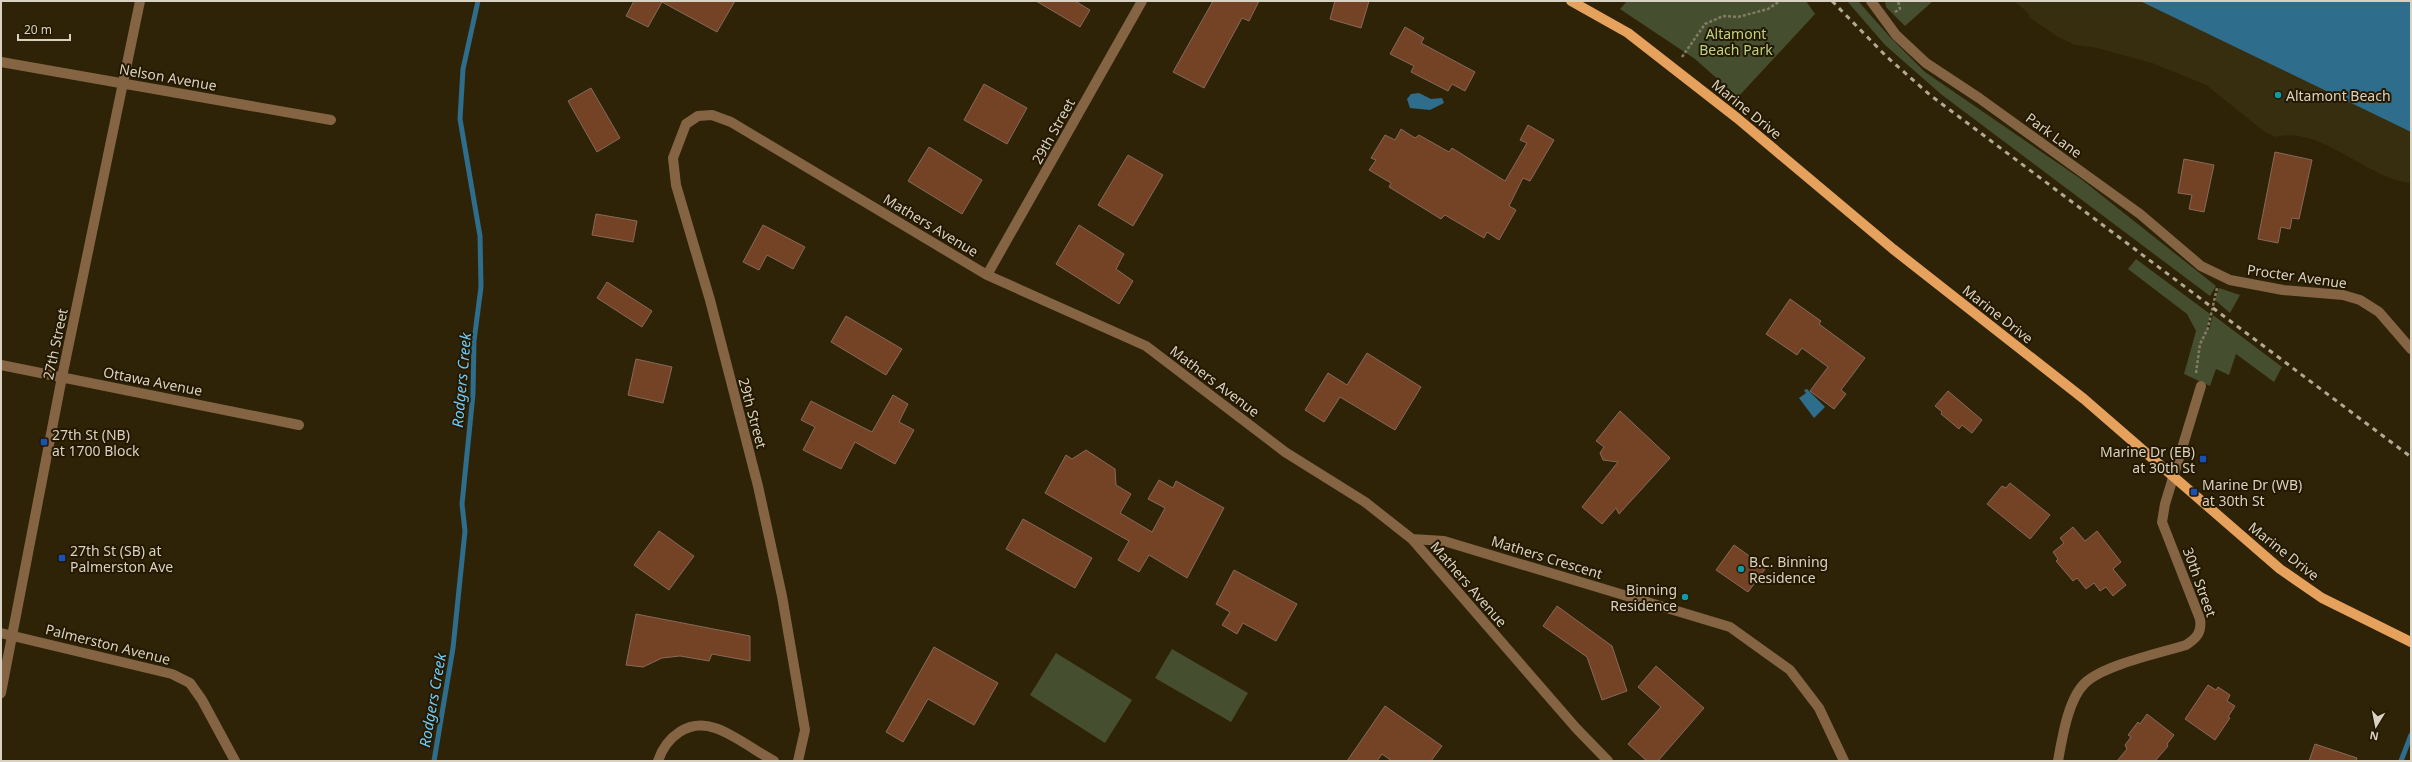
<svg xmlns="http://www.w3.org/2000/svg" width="2412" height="762" font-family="'Noto Sans',sans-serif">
  <rect width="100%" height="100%" fill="#2e2306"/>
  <path fill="#454f30" d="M1627 1H1806L1815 14 1738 97 1695 59 1620 9Z
    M1847 1H1858L1890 37 1925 72 2081 179 2216 286 2210 296 1942 95 1885 45Z
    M1885 1H1933L1905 26 1886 7Z
    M2136 259 2210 314 2207 329 2209 330 2213 315 2282 367 2274 382 2236 354 2229 375 2216 369 2210 386 2184 374 2196 331 2187 314 2128 269Z
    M2219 288 2240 295 2230 313 2215 300Z
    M1172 649 1248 693 1231 722 1155 678Z
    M1056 653 1132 700 1105 743 1030 695Z"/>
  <path fill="#362e0e" d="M2014 1H2140L2411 132V183C2366 179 2321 125 2276 137L2265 132 2206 85 2152 63 2093 47 2075 45 2058 37 2030 18 2028 13Z"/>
  <path fill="#2e6d8b" d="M2140 1H2411V132Z
    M1419 93 1431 99 1442 98 1444 103 1430 110 1410 108 1407 99 1411 94Z
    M1807 389 1825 407 1814 418 1799 398 1806 393 1804 390Z"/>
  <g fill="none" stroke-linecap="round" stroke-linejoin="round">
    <path stroke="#2e6d8b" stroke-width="5" d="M434 761 453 648 465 531 462 504 473 394 474 341 481 287 480 236 460 119 463 69 478 1
      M2401 761 2411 735"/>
  </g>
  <path fill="#744326" stroke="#876959" d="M634 1H735L717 32 662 2 648 27 626 16Z
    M1036 1H1075L1090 10 1080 27Z
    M1213 1H1259L1249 21 1242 18 1204 88 1173 72Z
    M1335 1H1369L1361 28 1330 19Z
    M1405 27 1424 38 1421 43 1475 72 1465 91 1452 84 1448 91 1411 72 1414 66 1390 54Z
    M984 84 1027 108 1007 144 964 120Z
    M591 88 620 138 597 152 568 101Z
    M1528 125 1554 140 1530 181 1523 178 1509 206 1516 210 1499 240 1487 232 1484 238 1445 215 1441 219 1389 187 1391 183 1369 170 1376 160 1371 158 1385 135 1395 140 1401 129 1415 138 1419 135 1449 152 1452 148 1505 181 1527 143 1520 140Z
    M929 147 982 180 962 214 908 181Z
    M2275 152 2312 160 2299 219 2292 218 2290 229 2281 227 2278 243 2258 239Z
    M1128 155 1163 175 1133 226 1098 205Z
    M2184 159 2214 165 2204 212 2189 209 2192 195 2178 193Z
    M596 214 637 221 633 242 592 235Z
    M763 225 805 247 793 269 767 255 759 270 743 262Z
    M1079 225 1124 254 1116 269 1133 281 1119 304 1056 264Z
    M607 282 652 311 642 327 597 298Z
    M1790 299 1821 321 1819 324 1865 358 1841 390 1846 394 1834 409 1810 391 1828 367 1802 348 1797 355 1766 334Z
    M846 316 902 349 886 375 831 342Z
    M1367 353 1421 387 1395 430 1340 397 1324 422 1305 410 1328 373 1347 385Z
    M636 359 672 367 663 403 628 395Z
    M1948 391 1982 420 1972 433 1962 425 1959 429 1941 414 1942 412 1935 406Z
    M893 395 908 404 899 422 914 430 895 464 855 442 841 469 803 450 815 427 801 420 811 401 872 432Z
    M1620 411 1670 458 1619 514 1616 508 1602 524 1582 507 1618 462 1603 460 1600 453 1604 447 1596 441Z
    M1086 450 1115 469 1116 485 1131 494 1120 513 1152 532 1165 508 1148 499 1159 480 1173 488 1176 481 1224 508 1187 578 1149 555 1139 572 1118 560 1129 541 1045 493 1066 455 1072 459Z
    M2010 483 2050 515 2030 539 1987 504 2002 486 2006 488Z
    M1023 519 1092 558 1075 588 1006 549Z
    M2073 527 2085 541 2097 531 2121 562 2113 569 2126 585 2113 596 2106 587 2100 591 2094 583 2086 589 2077 578 2073 581 2056 561 2058 559 2053 552 2064 543 2060 538Z
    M659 531 694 556 669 590 634 565Z
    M1734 545 1766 568 1748 592 1716 570Z
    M1234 570 1297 604 1276 641 1243 623 1237 634 1222 625 1230 612 1216 604Z
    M1557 606 1612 646 1627 691 1602 700 1587 657 1543 626Z
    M636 614 750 636V661L712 654 709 661 680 656 662 658 643 667 626 665Z
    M934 647 998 683 974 725 928 699 903 742 886 732Z
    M1656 666 1704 708 1658 761H1647L1628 744 1661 707 1638 687Z
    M2208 685 2216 690 2218 687 2230 695 2227 701 2235 706 2228 717 2230 718 2215 740 2185 719Z
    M1385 706 1442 746 1431 761H1392L1382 754 1377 761H1347Z
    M2147 714 2174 735 2167 744 2168 746 2155 761H2117L2127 749 2125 745 2131 737 2128 735 2138 722 2140 724Z
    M2315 744 2357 758 2356 761H2309Z"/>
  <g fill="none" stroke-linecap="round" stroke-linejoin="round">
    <path stroke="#847b64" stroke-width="2.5" stroke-dasharray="3 2" stroke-linecap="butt" d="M1895 12 1900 9 1898 1
      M1682 57 1705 24 1723 16 1738 17 1768 9 1780 1
      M2196 373 2200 344 2208 328 2217 288"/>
    <path stroke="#856444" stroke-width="10" d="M1871 1 1896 35 1926 63 1979 98 2140 214 2201 266 2230 280 2283 290 2343 295 2360 300 2379 312 2411 349
      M1 62 331 120
      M987 275 1142 1
      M1 365 299 425
      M1412 539 1444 541 1730 627 1790 670 1819 708 1844 761
      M1 633 172 674 190 683 202 700 235 761
      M1 693 62 377 140 1
      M658 761C666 737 688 719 715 728 732 733 757 752 774 761
      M798 761 805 730 782 596 758 486 710 300 676 185 673 158 686 124 698 116 712 115 731 122 987 275 1146 346 1285 452 1365 502 1412 539 1576 728 1608 761
      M2058 761C2062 739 2068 699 2085 683 2104 665 2160 653 2186 645 2197 638 2202 632 2200 619L2162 522 2165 504 2201 386"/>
    <path stroke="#e6a25c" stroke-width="10" d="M1571 1 1628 33 1737 118 1893 249 2084 399 2280 569 2322 598 2411 642"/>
    <path stroke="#b2aa97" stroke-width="3" stroke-dasharray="5 5" stroke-linecap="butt" d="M1832 1 1887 57 1930 95 2411 457"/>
  </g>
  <g fill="#0f9aa8" stroke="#241900" stroke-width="1.5">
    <circle cx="2278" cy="95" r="4"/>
    <circle cx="1741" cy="569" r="4"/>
    <circle cx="1685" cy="597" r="4"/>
  </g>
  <g fill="#1a4fb4" stroke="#241900" stroke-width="1.5">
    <rect x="40" y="438" width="8" height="8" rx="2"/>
    <rect x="2199" y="455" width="8" height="8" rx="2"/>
    <rect x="2190" y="488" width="8" height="8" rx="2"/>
    <rect x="58" y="554" width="8" height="8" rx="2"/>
  </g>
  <g text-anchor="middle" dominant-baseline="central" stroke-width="4" stroke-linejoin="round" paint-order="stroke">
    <g font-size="14" fill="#bcd584" stroke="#241900">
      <text x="1736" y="33">Altamont<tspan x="1736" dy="16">Beach Park</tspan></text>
    </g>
    <g font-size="14" fill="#d9d2c2" stroke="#241900">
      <text transform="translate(168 77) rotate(10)">Nelson Avenue</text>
      <text transform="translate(1747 109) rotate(39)">Marine Drive</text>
      <text transform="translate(1053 131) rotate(-61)">29th Street</text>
      <text transform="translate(2054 135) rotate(36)">Park Lane</text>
      <text transform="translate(931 225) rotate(31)">Mathers Avenue</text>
      <text transform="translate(2297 276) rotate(8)">Procter Avenue</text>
      <text transform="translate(1998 314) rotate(38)">Marine Drive</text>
      <text transform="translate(55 344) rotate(-78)">27th Street</text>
      <text transform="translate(153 381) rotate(11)">Ottawa Avenue</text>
      <text transform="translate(1215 381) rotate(37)">Mathers Avenue</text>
      <text transform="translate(753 413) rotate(75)">29th Street</text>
      <text transform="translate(2284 551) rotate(38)">Marine Drive</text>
      <text transform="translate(1547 557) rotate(17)">Mathers Crescent</text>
      <text transform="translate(2200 582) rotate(70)">30th Street</text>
      <text transform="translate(1469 584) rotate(49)">Mathers Avenue</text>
      <text transform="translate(108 644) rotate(14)">Palmerston Avenue</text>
    </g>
    <g font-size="14" fill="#d9d2c2" stroke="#241900" text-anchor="start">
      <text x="2286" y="95">Altamont Beach</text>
      <text x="52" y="434">27th St (NB)<tspan x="52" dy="16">at 1700 Block</tspan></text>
      <text x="2195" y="451" text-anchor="end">Marine Dr (EB)<tspan x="2195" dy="16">at 30th St</tspan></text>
      <text x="2202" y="484">Marine Dr (WB)<tspan x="2202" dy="16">at 30th St</tspan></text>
      <text x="70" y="550">27th St (SB) at<tspan x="70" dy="16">Palmerston Ave</tspan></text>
      <text x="1749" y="561">B.C. Binning<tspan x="1749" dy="16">Residence</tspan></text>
      <text x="1677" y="589" text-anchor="end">Binning<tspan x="1677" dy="16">Residence</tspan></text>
    </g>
    <g font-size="15" font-style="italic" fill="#70cdfb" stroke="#241900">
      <text transform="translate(461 380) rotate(-85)">Rodgers Creek</text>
      <text transform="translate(432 700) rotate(-80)">Rodgers Creek</text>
    </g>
  </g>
  <rect width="2412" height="762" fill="none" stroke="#d9d2c2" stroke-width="4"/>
  <g transform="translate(2376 726) rotate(190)" stroke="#241900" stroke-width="3" paint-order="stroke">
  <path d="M0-3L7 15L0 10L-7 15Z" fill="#d9d2c2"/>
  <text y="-6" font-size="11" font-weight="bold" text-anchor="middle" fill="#d9d2c2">N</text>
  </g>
  <path d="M18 34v6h52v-6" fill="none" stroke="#d9d2c2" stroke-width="2"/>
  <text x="24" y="34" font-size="12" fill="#d9d2c2" stroke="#241900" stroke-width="3" paint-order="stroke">20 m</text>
</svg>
